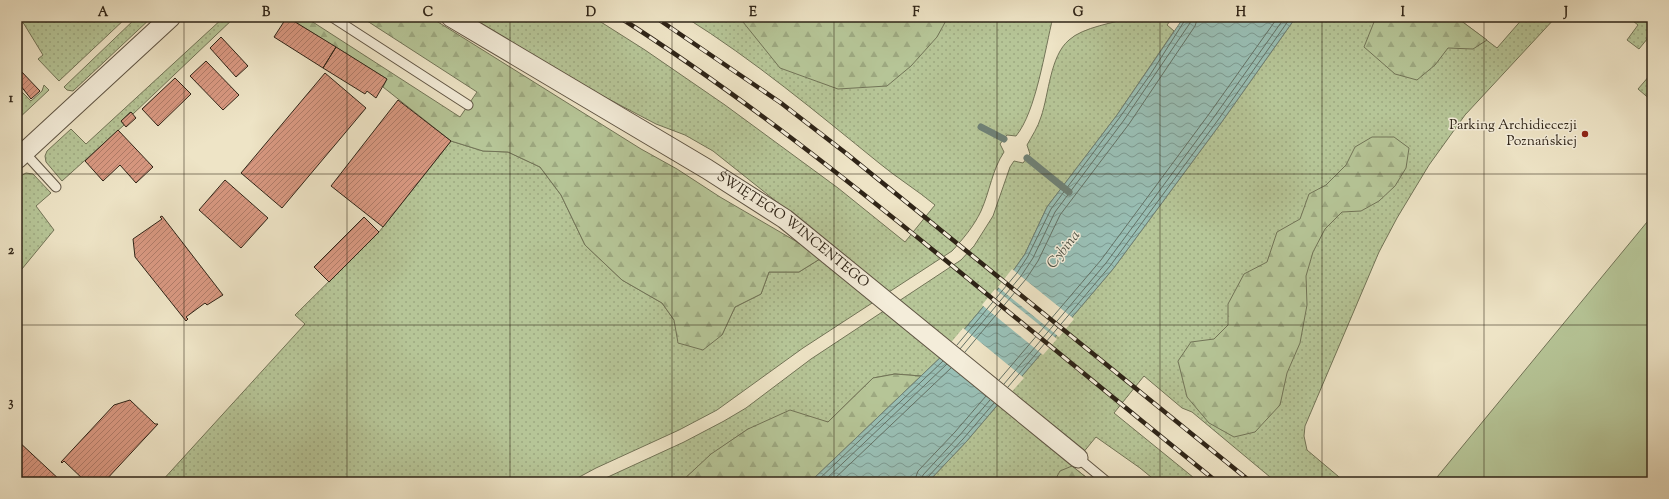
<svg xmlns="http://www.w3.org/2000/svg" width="1669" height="499" font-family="'Sorts Mill Goudy',serif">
  <defs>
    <pattern id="grass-dots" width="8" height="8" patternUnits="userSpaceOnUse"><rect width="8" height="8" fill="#b6c597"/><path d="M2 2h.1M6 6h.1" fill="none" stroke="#9da981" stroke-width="1.8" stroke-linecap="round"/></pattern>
    <pattern id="forest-firs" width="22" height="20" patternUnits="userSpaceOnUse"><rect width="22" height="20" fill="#b6c597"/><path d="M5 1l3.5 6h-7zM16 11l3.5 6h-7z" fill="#9da981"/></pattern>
    <pattern id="water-waves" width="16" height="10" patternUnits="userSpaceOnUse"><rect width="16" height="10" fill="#99bfb5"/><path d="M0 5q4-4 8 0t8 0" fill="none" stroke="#7d9b92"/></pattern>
    <pattern id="building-hatch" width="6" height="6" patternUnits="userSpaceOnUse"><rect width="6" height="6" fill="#d89881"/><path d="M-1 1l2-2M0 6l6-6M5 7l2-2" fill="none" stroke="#b07c69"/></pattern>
  </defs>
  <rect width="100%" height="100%" fill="#eee4c6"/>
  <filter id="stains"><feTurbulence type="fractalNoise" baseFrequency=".005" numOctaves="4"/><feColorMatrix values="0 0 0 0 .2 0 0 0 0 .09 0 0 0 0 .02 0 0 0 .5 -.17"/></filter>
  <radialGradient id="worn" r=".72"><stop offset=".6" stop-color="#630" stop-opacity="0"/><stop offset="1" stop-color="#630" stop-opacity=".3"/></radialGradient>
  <path fill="url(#grass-dots)" stroke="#727457" d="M17 17H127L59 81 38 59 43 55 24 24Z
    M137 17H152L73 91 67 90 64 87Z
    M224 17H235L133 114 130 112 121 121 124 125 62 181 46 162 45 156 47 151 71 129 86 144Z
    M471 17H593L645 50 725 105 838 188 905 242 935 205C917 190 897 178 879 163 816 112 754 60 685 17H1053C1045 49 1036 112 1016 136L1007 135 1000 144 1004 152C992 170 990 191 981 211 974 226 963 239 952 251L803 348 717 410 679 430 596 468 570 482H557L555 478 549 482H161L305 324 295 315 379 232 451 141 483 151 508 152 540 167 561 195 585 245 622 280 662 303 674 320 722 335 735 307 761 294 769 272H799L836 249 713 151 685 135 656 124 580 84Z
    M1133 17H1173L1167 25 1174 31 1117 115 1047 207 1025 254 1013 271 943 355 921 376 895 374 873 378 828 422 748 429 712 454 681 482H597L684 442 724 421 746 408 811 359 961 260 974 246 993 216 1010 167 1014 161 1023 163 1030 154 1027 145C1032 136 1038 127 1041 117 1049 94 1050 56 1069 40 1083 27 1114 23 1133 17Z
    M1296 17H1456L1497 48 1524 17H1556L1465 115 1429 165 1397 218 1379 252 1305 426 1304 436 1307 450 1345 482H1276L1192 412 1182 408 1144 376 1114 413 1199 482H1157L1140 468 1096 437 1072 466 1092 482H928L966 442 1113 269 1221 123Z
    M1628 17H1652V33L1639 49 1627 40 1638 25Z
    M1650 75H1652V101L1638 89Z
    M44 85 49 90 17 120V95L21 91 31 101 42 91Z
    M26 173 33 174 51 193 36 206 54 230 17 275V178Z"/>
  <path fill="url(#forest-firs)" stroke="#727457" d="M287 17H305L460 117 477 92 361 17H430L641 149 677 169 720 197 823 257 799 272H769L761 294 735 307 722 335 703 350 678 343 674 320 662 303 622 280 585 245 561 195 540 167 508 152 483 151 451 141 383 87 387 79Z
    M739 17H948L937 37 911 66 887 86 838 89 780 68Z
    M1376 17H1456L1487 40 1473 49 1448 48 1435 65 1417 80 1395 74 1364 47Z
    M1372 137H1394L1409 148 1406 168 1395 186 1379 201 1361 211 1342 212 1325 229 1313 252 1306 276 1307 305 1300 343 1287 373 1280 405 1255 432 1234 437 1209 423 1187 397 1178 361 1191 342 1214 339 1228 325V304L1244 274 1267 262 1277 232 1300 219 1309 194 1326 185 1346 165 1355 147Z
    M895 374 921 376 810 482H681L711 454 748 429 790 410 828 422 873 378Z
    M1072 466 1092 482H1054L1060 471Z"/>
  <path fill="#b6c597" stroke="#727457" d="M1652 216V482H1433Z"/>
  <path fill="url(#water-waves)" stroke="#6f8176" d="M1184 17H1296L1221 123 1113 269 966 442 928 482H810L943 355 1013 271 1025 254 1047 207 1117 115Z"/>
  <path fill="#eee4c6" d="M1012 269 1074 319 1059 337 998 287Z
    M995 289 1057 339 1043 355 982 305Z
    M963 328 1024 378 999 406 939 357Z"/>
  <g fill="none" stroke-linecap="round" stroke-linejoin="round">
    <path stroke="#647266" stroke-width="1" d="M957 345 1017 273 1028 256 1051 209 1120 117 1150 75 1187 17
      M960 349 1021 276 1033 258 1055 212 1124 120 1190 23 1192 17
      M965 352 1026 279 1038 261 1060 215 1129 124 1195 26 1198 17
      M999 380 1101 260 1209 114 1278 17
      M1004 384 1106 263 1214 117 1285 17
      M1008 387 1110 266 1218 120 1291 17
      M816 482 943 361
      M823 482 947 364
      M831 482 951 368
      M914 482 918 471 955 432 986 396
      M920 482 923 475 959 436 990 400
      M925 482 927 478 963 439 994 403"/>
    <path stroke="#6f8176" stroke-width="7" d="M981 127 1004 139
      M1027 158 1069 192"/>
  </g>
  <path fill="url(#building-hatch)" stroke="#2f2417" d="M287 17 336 47 323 68 274 37Z
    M221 37 248 66 236 77 210 48Z
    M336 47 387 79 376 98 367 91 365 94 323 68Z
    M206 61 239 95 223 110 190 76Z
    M17 64 21 69 17 72Z
    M20 70 40 91 31 99 17 81V72Z
    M325 73 366 108 282 208 241 173Z
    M175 78 191 94 158 126 142 109Z
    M17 81 22 86 17 91Z
    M398 100 451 141 383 227 331 186Z
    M131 112 136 118 126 127 121 121Z
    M118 130 153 167 136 183 120 165 103 181 85 161Z
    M225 180 268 218 241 248 199 210Z
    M162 216 223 295 207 305 205 303 186 317 188 319 186 321 135 257 133 239 162 219 160 217Z
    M364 217 379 232 329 282 314 267Z
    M130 400 155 424H158L105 481 86 482 64 461 62 463 61 462 114 405Z
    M17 440 62 482H17Z"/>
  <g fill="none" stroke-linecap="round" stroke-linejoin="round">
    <g stroke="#5f5443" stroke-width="11">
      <path id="service" d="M332 17 468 105
        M24 152 56 187
        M1078 458 1107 482"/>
    </g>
    <g stroke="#5f5443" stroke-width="21">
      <g id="minor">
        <path id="s1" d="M451 17 707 169 785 219 1078 458"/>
        <path d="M17 159 171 17"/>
      </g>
    </g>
    <use href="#service" stroke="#f4edda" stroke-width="9"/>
    <use href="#minor" stroke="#f4edda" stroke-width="19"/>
    <g stroke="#2f2417" stroke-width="4.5">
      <path id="rail" d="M619 17C741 95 854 185 966 277 1049 345 1133 414 1217 482
        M655 17 781 103 847 154 1251 482"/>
    </g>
    <use href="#rail" stroke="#f4edda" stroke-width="3" stroke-dasharray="9" stroke-linecap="butt"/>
  </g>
  <path fill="none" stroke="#2f2417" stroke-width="1" stroke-opacity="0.55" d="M184 17V482M347 17V482M510 17V482M672 17V482M834 17V482M997 17V482M1160 17V482M1322 17V482M1484 17V482M17 174H1652M17 325H1652"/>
  <circle fill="#8f2418" stroke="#f4edda" stroke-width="1.5" cx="1585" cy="134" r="4"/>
  <g text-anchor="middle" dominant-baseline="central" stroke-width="3" stroke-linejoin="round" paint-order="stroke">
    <g font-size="14" fill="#2f2417" stroke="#f4edda" text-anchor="end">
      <text x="1577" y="126">Parking Archidiecezji<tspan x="1577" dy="16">Poznańskiej</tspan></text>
    </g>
    <g font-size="14" fill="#2f2417" stroke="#f4edda">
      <text stroke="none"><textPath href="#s1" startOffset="403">ŚWIĘTEGO WINCENTEGO</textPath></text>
    </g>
    <g font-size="15" font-style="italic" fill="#4f5246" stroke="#f4edda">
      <text transform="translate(1064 250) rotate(-52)">Cybina</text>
    </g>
  </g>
  <rect width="1669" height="499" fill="none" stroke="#eee4c6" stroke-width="44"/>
  <rect x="22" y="22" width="1625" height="455" fill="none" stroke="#2f2417" stroke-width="1.5"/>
  <g font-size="13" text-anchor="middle" font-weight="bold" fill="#2f2417">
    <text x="103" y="16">A</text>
    <text x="266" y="16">B</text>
    <text x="428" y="16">C</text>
    <text x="591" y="16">D</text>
    <text x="753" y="16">E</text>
    <text x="916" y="16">F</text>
    <text x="1078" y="16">G</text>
    <text x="1241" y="16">H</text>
    <text x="1403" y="16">I</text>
    <text x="1566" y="16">J</text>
    <text x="11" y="102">1</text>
    <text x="11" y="254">2</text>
    <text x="11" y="406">3</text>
  </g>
  <rect width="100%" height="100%" filter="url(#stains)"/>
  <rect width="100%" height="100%" fill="url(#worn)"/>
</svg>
